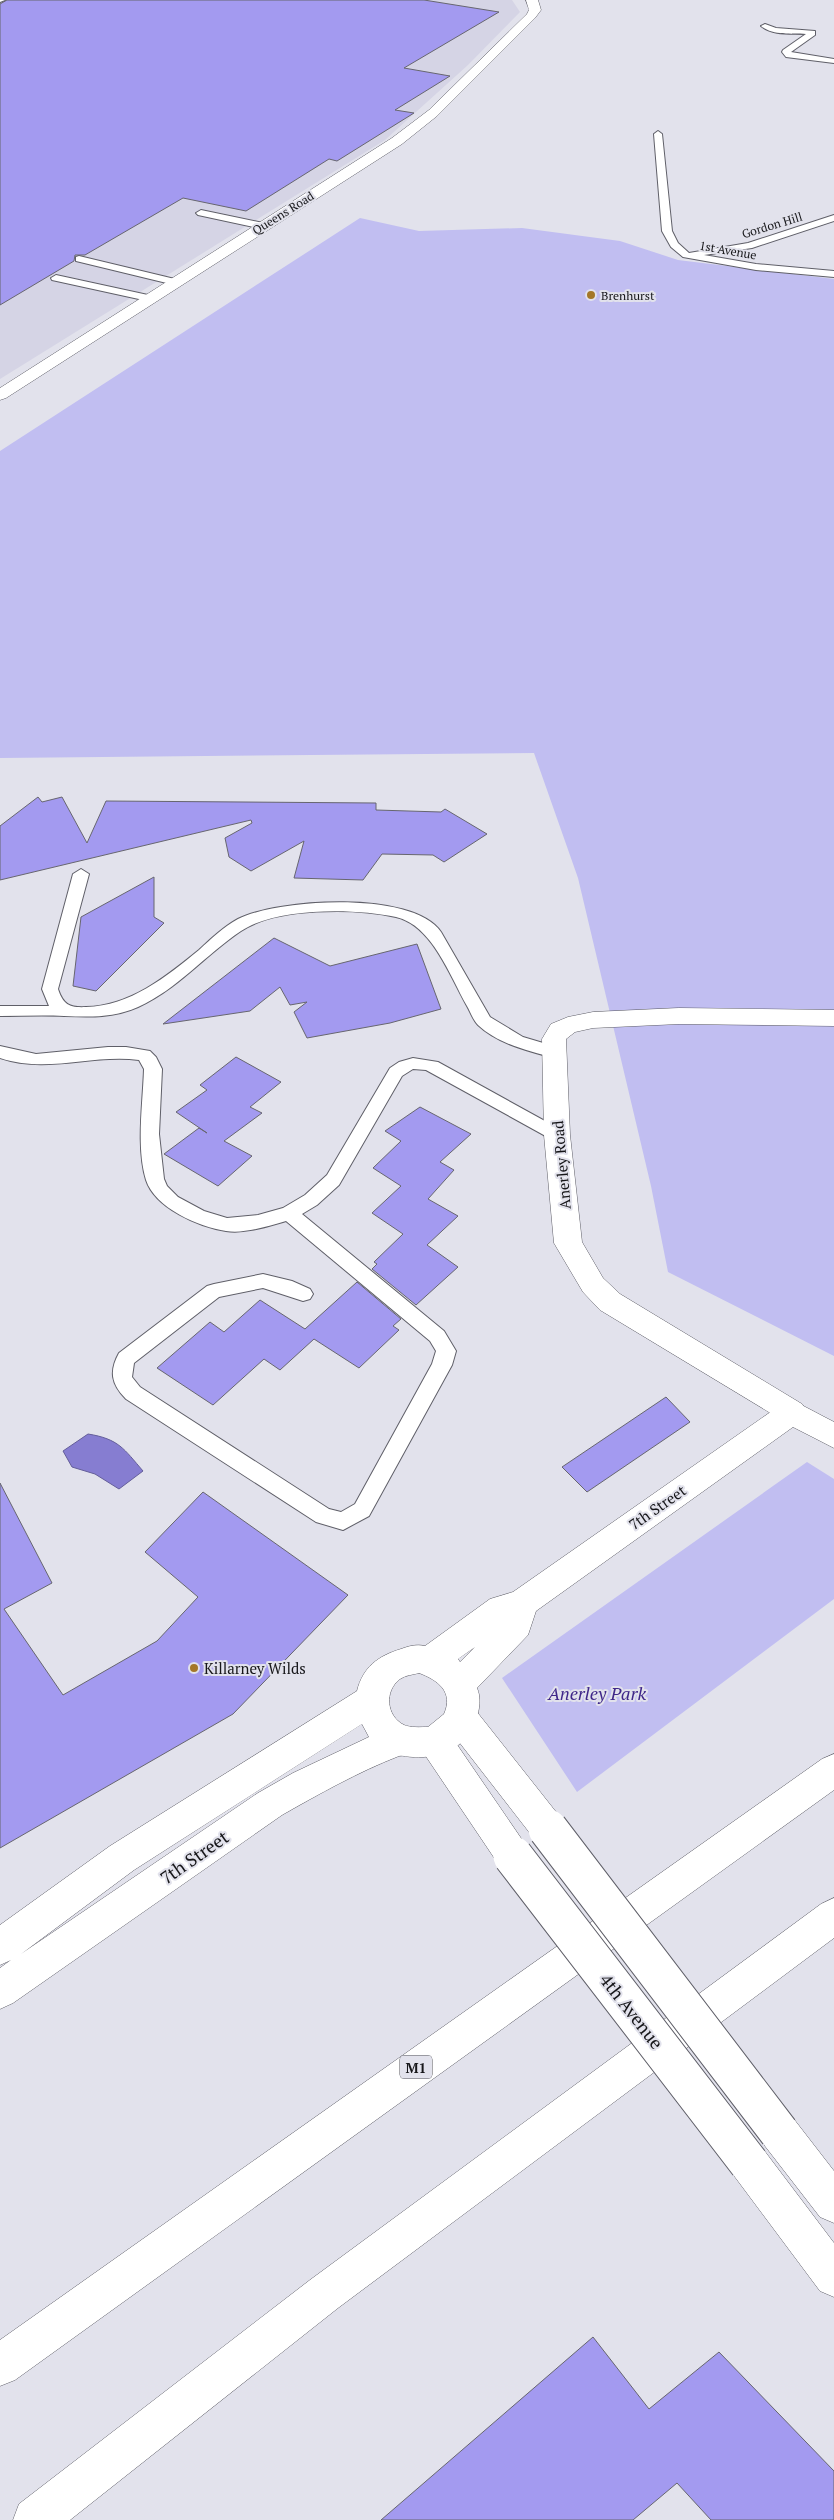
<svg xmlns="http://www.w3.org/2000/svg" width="834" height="2520" font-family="'PT Serif',serif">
  <rect width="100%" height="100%" fill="#e2e2ec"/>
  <path fill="#d5d4e5" d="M0 0H512L520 12 468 65 385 140 0 379Z"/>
  <path fill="#c1bef1" d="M360 218 419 231 522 228 620 241 678 260 834 279V1356L668 1272 651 1186 578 878 534 753 0 758V451Z
    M807 1462 834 1479V1599L577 1792 502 1678Z"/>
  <path fill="#867dd1" stroke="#645e9a" d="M88 1434C119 1439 124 1449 143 1471L119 1489 95 1474 72 1467 63 1451Z"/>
  <path fill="#a39af0" stroke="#67666f" d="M7 0H424L499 12 404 68 450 76 395 110 414 113 337 161 329 159 246 211 183 198 85 255H75L74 261 0 305V4Z
    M38 797 42 802 62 797 87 843 106 801 376 803V810L441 812 445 809 487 834 444 862 433 855 382 854 363 880 294 878 304 841 251 871 229 857 225 838 252 823 251 820 0 880V826Z
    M154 877V917L164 923 96 991 73 986 81 917Z
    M274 938 330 966 417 944 441 1009 390 1023 307 1038 294 1012 307 1002 290 1005 280 987 250 1011 163 1024Z
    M236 1057 281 1082 250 1107 262 1113 224 1141 252 1156 218 1186 164 1154 199 1128 207 1133 176 1112 207 1090 200 1085Z
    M420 1107 471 1134 440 1162 454 1170 428 1199 458 1216 427 1245 458 1267 416 1305 372 1269 377 1264 374 1262 403 1234 372 1213 401 1186 373 1168 401 1141 385 1131Z
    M357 1282 401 1319 393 1326 399 1330 359 1368 314 1339 280 1370 264 1359 213 1405 157 1368 210 1322 224 1332 260 1300 305 1329Z
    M666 1397 690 1422 587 1492 562 1467Z
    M0 1483 52 1583 4 1609 63 1695 157 1641 198 1597 145 1552 203 1492 348 1595 233 1714 0 1848Z
    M593 2337 649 2409 719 2352 834 2471V2520H711L677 2483 633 2520H381Z"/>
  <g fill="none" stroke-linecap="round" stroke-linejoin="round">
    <g stroke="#5f5f68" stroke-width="2">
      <path id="service" d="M0 0H5L0 2Z
        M765 24 776 28 815 31V35L791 52 834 59V63L786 57 782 52 783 50 806 34C791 33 773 36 761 26Z
        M658 131 662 134 672 231 678 243 689 253 748 243 834 215V221L752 248 704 255 756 264 834 271V277L756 270 683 257 671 247 662 231 654 134Z
        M201 210 263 223 268 226 263 229 198 215 196 213Z
        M79 256 179 280 180 282 175 285 76 261V257Z
        M56 275 148 295 153 298 148 301 52 280 51 278Z
        M81 869 89 874 58 989C63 1004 69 1008 86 1007 130 1006 166 977 199 950 211 939 223 927 238 919 277 899 413 890 441 932L490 1017 523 1037 560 1048 562 1052 560 1056 554 1058C529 1051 498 1044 478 1025 473 1020 470 1011 467 1006 450 976 432 925 396 917 355 908 276 907 241 931 205 955 178 989 138 1007 113 1018 91 1017 64 1016 43 1015 21 1016 0 1016V1006H49L42 989 73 874Z
        M0 1046 36 1054 108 1047H126L150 1051 156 1057 162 1069 159 1134 164 1179 167 1186 178 1197 204 1211 227 1218 258 1215 283 1208 305 1195 327 1175 390 1068 399 1062 413 1058 438 1062 563 1131 566 1135 563 1139 557 1141 551 1139 426 1070 413 1069 402 1076 339 1185 317 1205 302 1214 444 1331 456 1351 452 1365 369 1516 343 1530 316 1522 126 1399C111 1384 109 1371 119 1353L207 1286 214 1284 263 1274 292 1281 310 1289 313 1294 310 1299 303 1301 263 1288 219 1297 134 1363 132 1377 140 1387 329 1509 341 1512 355 1504 432 1364 436 1351 430 1341 286 1221C268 1226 245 1234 226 1231 199 1227 155 1208 146 1180 136 1147 143 1103 144 1069L139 1060C91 1054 48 1074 0 1058Z"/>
    </g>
    <g stroke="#5f5f68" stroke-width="1">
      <path id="minor" d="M526 0H538L541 10 535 18 437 116 402 144 6 398 0 400V388L392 138 429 110 527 14 529 10Z
        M679 1008 834 1010V1026L679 1024 593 1028 575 1032 566 1039 570 1135 582 1242 603 1278 620 1294 802 1404 807 1412 802 1420 792 1424 782 1420 600 1310 583 1292 554 1243 544 1135 542 1039 551 1024 568 1017 593 1012Z
        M461 1703 473 1707 560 1817 565 1829 560 1841 548 1845 536 1841 449 1729 444 1718 449 1707Z
        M435 1726 447 1730 525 1844 531 1856 525 1868 513 1873 501 1868 423 1752 418 1741 423 1730Z
        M779 2113 793 2118 834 2171V2223L820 2217 765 2146 760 2132 765 2118Z
        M749 2143 763 2149 834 2243V2297L820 2291 735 2177 729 2163 735 2149Z"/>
    </g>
    <g stroke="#5f5f68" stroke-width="1">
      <path id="tertiary" d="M792 1400 834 1422V1448L793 1427 536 1611 528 1635 477 1688C485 1706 473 1735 457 1746 445 1755 428 1758 413 1757 408 1757 403 1755 399 1756 358 1772 319 1794 282 1815L13 2003 0 2009V1968L11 1960 0 1965V1925L110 1846 357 1691C363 1667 378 1656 401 1649 409 1646 417 1644 425 1646L490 1599 513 1592 782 1404ZM475 1647 460 1662 458 1659ZM419 1673C438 1680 454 1692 444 1714L428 1727C421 1727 411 1728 404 1725 386 1716 384 1691 400 1679 406 1675 412 1675 419 1673ZM362 1724 369 1737 293 1773 258 1793 21 1954 134 1870Z"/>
    </g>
    <g stroke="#5f5f68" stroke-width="1">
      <path id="motorway" d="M834 1754V1790L15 2380 0 2386V2340L822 1759Z
        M834 1898V1938L338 2308 70 2520H13L19 2504 310 2280 821 1904Z"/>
    </g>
    <use href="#service" fill="#fff" fill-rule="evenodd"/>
    <use href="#minor" fill="#fff" fill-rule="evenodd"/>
    <use href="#tertiary" fill="#fff" fill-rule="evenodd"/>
    <use href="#motorway" fill="#fff" fill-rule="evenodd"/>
    <g stroke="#5f5f68" stroke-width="41" stroke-linecap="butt">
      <path id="minor-bridge" d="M548 1829 779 2132
        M513 1856 749 2163"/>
    </g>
    <use href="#minor-bridge" stroke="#fff" stroke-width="39"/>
  </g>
  <g fill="#a47729" stroke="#e2e2ec" stroke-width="2">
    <circle cx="591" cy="295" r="5"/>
    <circle cx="194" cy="1668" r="5"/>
  </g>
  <g text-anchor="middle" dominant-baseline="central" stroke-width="4" stroke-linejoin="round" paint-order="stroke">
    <g font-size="12" fill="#161619" stroke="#e2e2ec">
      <text transform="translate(283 213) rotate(-32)">Queens Road</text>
      <text transform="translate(772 225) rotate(-17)">Gordon Hill</text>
      <text transform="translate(728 250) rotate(10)">1st Avenue</text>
    </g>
    <g font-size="12" fill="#161619" stroke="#e2e2ec" text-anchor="start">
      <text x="601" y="295">Brenhurst</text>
    </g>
    <rect fill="#e2e2ec" stroke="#535358" stroke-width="1" x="400" y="2055.5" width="32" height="23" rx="4"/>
    <g font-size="14" font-weight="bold" fill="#161619">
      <text x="416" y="2067">M1</text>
    </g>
    <g font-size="15" fill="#161619" stroke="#e2e2ec">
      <text transform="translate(561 1165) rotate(-95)">Anerley Road</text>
      <text transform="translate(657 1507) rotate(-35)">7th Street</text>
    </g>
    <g font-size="15" fill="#161619" stroke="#e2e2ec" text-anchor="start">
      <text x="204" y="1668">Killarney Wilds</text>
    </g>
    <g font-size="18" font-style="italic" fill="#3f2789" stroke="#e2e2ec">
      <text x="597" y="1693">Anerley Park</text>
    </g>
    <g font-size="18" fill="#161619" stroke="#e2e2ec">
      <text transform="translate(194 1857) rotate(-35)">7th Street</text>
      <text transform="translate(632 2011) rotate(52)">4th Avenue</text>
    </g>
  </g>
</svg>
